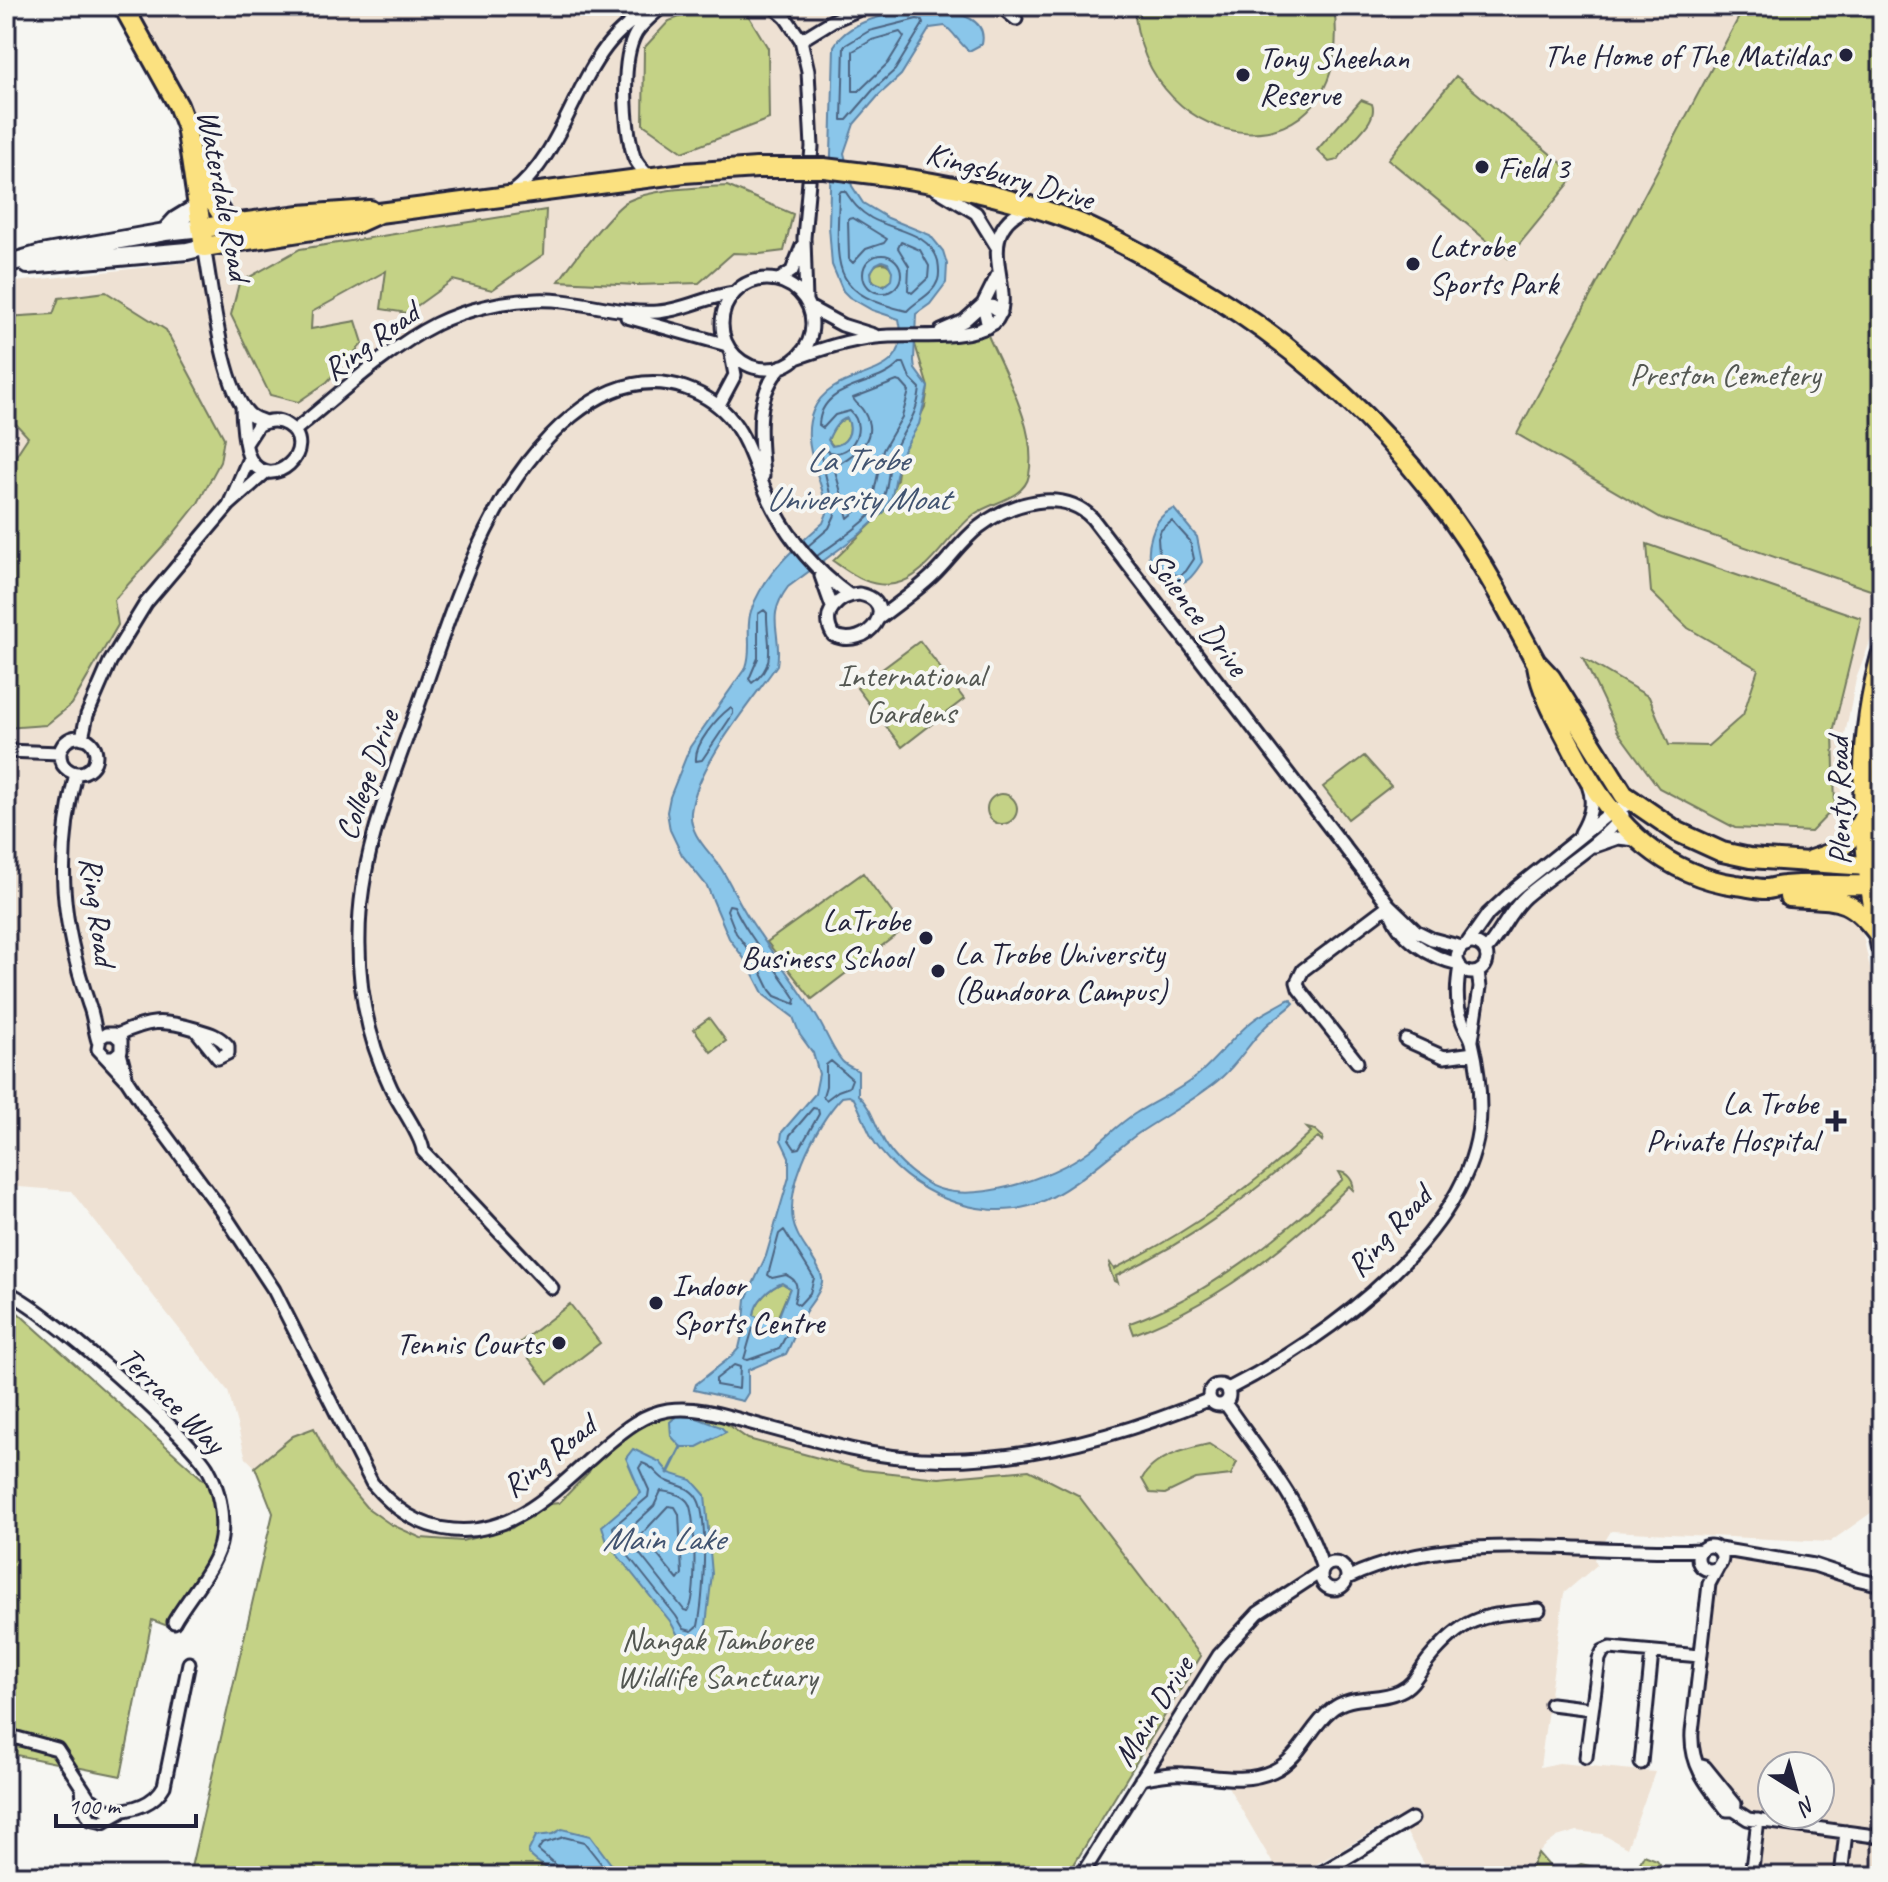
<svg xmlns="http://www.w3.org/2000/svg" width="1888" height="1882" font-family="Caveat,sans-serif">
  <rect width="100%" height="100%" fill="#f6f6f2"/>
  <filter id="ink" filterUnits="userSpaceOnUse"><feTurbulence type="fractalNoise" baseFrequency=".0125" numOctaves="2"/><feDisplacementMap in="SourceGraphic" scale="16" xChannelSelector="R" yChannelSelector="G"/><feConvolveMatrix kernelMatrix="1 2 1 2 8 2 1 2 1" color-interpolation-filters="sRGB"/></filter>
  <g filter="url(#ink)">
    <path fill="#eee1d3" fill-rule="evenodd" d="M135 6H1741L1661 518 1882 594V610L1856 679 1838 770 1859 916 1882 1026V1505L1830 1542 1611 1531 1594 1559 1597 1565 1564 1593 1540 1767 1559 1763 1655 1772 1627 1848 1602 1834 1577 1831 1557 1837 1544 1847 1533 1860 1527 1876H1431L1398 1817 1296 1876H1280L1219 1771 1189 1767 1164 1768 1140 1754 1201 1655 1029 1470 939 1478 863 1470 748 1439 725 1423 601 1443 589 1472 559 1503 541 1505 512 1528 462 1541 421 1538 390 1524 366 1507 333 1469 314 1428 293 1436 255 1467 246 1458 228 1391 71 1191 6 1186V283L192 262 237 254 229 187Z
      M1747 1554 1882 1585V1876H1799L1795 1868 1753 1864 1757 1821 1748 1819 1692 1750 1700 1656 1718 1567 1721 1562ZM1772 1766H1820V1814H1772Z"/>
    <path fill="#c4d286" stroke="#737a60" stroke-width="2" d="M708 6H725L748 15 768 48 769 119 683 152 643 124 644 48 669 21Z
      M1134 6H1334C1357 185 1145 164 1134 6Z
      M1741 6H1882V594L1661 518 1517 434 1739 17Z
      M1456 76 1576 175 1508 258 1388 159Z
      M1361 100 1372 104C1379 123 1348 140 1338 160L1329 162 1317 150Z
      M727 186 793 214 784 251 760 254 733 253 699 283 637 285 559 281C570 265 613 208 628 201 656 188 696 188 727 186Z
      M546 210 544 254 492 290 453 280 407 313 381 309 386 271 312 312 311 329 356 321 363 343 327 382 298 402 270 395 231 315 239 283 300 249Z
      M871 274a11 11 0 1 1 22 0a11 11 0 1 1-22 0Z
      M106 292 166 330 224 438 220 462 198 503 170 538 114 600 118 625 72 704 46 725 6 728V499L11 463 28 437 6 413V317L53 314 59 298Z
      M986 331C1004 373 1038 428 1029 475 1025 498 993 502 976 513 950 531 927 579 894 584 869 588 852 574 833 561L884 512 897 479 900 456 925 407 928 387 914 341Z
      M847 418C854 431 847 445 833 446L828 440C832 431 837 421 847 418Z
      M1647 544 1861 618 1833 732 1835 807 1811 832 1735 828 1659 788 1618 732 1583 658 1649 697 1669 745 1708 746 1743 715 1758 669 1688 628 1651 592Z
      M920 641 964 699 902 747 857 688Z
      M1364 756 1391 786 1348 819 1323 787Z
      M987 809a15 15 0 1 1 30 0a15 15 0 1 1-30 0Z
      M863 873 904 929 812 999 767 942Z
      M709 1018 726 1041 711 1052 694 1029Z
      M1307 1128 1315 1130 1323 1137 1322 1141 1318 1137C1252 1194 1196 1238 1116 1276L1118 1283 1114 1281 1109 1267 1110 1263 1114 1269C1185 1234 1253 1187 1311 1132Z
      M1339 1172C1347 1172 1355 1182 1353 1190L1349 1186C1288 1247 1215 1304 1134 1334L1130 1323C1211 1294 1280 1237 1343 1179Z
      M782 1283 790 1288 776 1321H763L754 1315C755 1301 770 1288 782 1283Z
      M6 1302 207 1483 215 1512 218 1536 173 1628 152 1620 121 1776 6 1753Z
      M570 1304 600 1343 548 1383 518 1344Z
      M658 1412 691 1413 725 1423 748 1439 863 1470 939 1478 1029 1470 1078 1495 1201 1656 1067 1876H189L273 1513 255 1467 293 1436 314 1428 334 1469 366 1507 390 1524 421 1538 462 1541 512 1528 541 1505 559 1503 589 1472 601 1443Z
      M1209 1444 1237 1462 1231 1475 1196 1479 1165 1494 1150 1493 1142 1479C1153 1457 1186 1449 1209 1444Z
      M1538 1853 1557 1875 1581 1864 1621 1873 1624 1876H1527Z
      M1644 1855 1657 1860 1660 1864 1652 1876H1633Z"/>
    <path fill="#8ac6ea" stroke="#6084a4" stroke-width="2" fill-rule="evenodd" d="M937 10C956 13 988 17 982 44L969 51C959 43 954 32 945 26L930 28 901 75 879 95 854 124 844 153 852 186 863 203 888 218 930 235 943 251 947 264 946 283 930 304 916 314 914 361 915 369 928 387 919 424 900 456 892 496 884 512 861 533 788 587C764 619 783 632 777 665 749 705 697 765 691 812 689 836 711 852 722 870 732 886 739 903 749 918 770 951 794 981 815 1014 824 1027 833 1052 843 1062 847 1066 853 1068 858 1071V1095C871 1107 874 1122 882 1137 890 1154 907 1170 923 1181 964 1210 1052 1178 1089 1151 1105 1139 1119 1123 1136 1113 1155 1101 1176 1092 1194 1078 1216 1061 1232 1036 1255 1019 1265 1012 1276 1007 1286 1001L1290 999 1294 1003C1286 1012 1274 1018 1266 1026 1250 1042 1239 1062 1222 1077 1196 1100 1165 1115 1136 1135 1107 1157 1070 1192 1036 1204 978 1224 907 1191 875 1143 866 1129 862 1113 854 1099L849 1096 842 1097C815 1125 779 1196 797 1233 802 1246 824 1270 822 1282 820 1295 810 1303 804 1314 797 1327 793 1341 786 1354L748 1370V1393L743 1401 694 1390 696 1384 732 1356 739 1348 743 1331 746 1299 766 1256 789 1177V1157L781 1140 782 1132 815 1094 819 1074 813 1053 800 1035 793 1017 764 995 748 964 729 938 707 886 682 855 670 830 667 812 670 797 690 747 746 667C753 649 745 629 751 611 763 575 795 547 823 523L827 513C824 481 799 445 813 411 834 361 915 388 899 319L872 310 849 297 843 291 832 265 829 226 834 46C852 15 905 11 937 10ZM882 261 888 263 892 271 891 280 884 286 872 281 871 272 876 264ZM847 418C854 431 847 445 832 446L828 440C832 431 837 421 847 418ZM782 1283 790 1288 777 1321H763L754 1315C755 1301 770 1288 782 1283Z
      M1174 509 1197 537 1202 562C1193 576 1186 588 1167 581 1161 579 1155 576 1152 570 1144 550 1152 516 1174 509Z
      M681 1412 721 1427 726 1432 697 1447H681L671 1436 670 1422Z
      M633 1449 660 1462 669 1473 692 1480 705 1495 712 1574 705 1633 694 1639H680L670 1621 607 1542 602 1526 641 1493 626 1458Z
      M562 1829 590 1836 620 1876H553C548 1864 533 1863 528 1852L536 1836 553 1834Z"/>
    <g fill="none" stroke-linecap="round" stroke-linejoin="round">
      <path stroke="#4c6481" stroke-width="2" d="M917 19 922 20 923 24 895 70 873 90 847 120H842L844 46 869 31Z
        M900 32 904 37 888 63 859 91H853V51L872 40Z
        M841 191H845C853 203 859 211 871 218 894 231 930 232 938 261 939 267 940 274 938 280 933 295 917 300 907 311 828 293 837 266 839 194Z
        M853 218 887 239 884 243 866 249 853 263 849 259 848 219Z
        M901 242 920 250 929 266 928 278 912 293 908 290 909 266 898 248Z
        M863 274a19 19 0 1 1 38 0a19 19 0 1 1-38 0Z
        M897 381 901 382 909 391 902 417 883 450 873 497 848 518 834 467C853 455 881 441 864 412 861 406 855 403 853 398Z
        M1172 521 1190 541 1194 559 1186 571 1180 576 1165 572 1160 566 1158 538 1161 530Z
        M808 546 829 528 835 515 820 452 824 450C848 463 870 429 850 411L835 415 823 428 819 425C821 381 877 389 900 363H904L910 378 920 388C917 418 905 426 894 451 888 464 889 480 885 493 877 518 837 541 817 556
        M764 610 767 613C766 640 779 665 752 683L749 679 758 658V614Z
        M730 708 733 710V714L702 760 696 761C694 744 717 718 730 708Z
        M729 905 734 906C750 940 776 967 796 999L795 1004 775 996 770 990 755 959 736 933 727 910Z
        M831 1061 852 1079 849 1087 838 1091 826 1100 823 1096 826 1086V1065Z
        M813 1108 818 1109 819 1114 800 1148 795 1149 789 1140 790 1135Z
        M784 1230 814 1278 810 1293 799 1305 794 1302C797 1289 800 1281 786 1275L772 1278 768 1275 779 1234Z
        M784 1325 789 1330 779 1349 748 1360 744 1359 753 1328 770 1330Z
        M734 1365 740 1367 739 1389 716 1385V1379Z
        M642 1463C656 1467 656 1476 667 1481 679 1487 691 1486 698 1500 709 1521 703 1601 698 1626L692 1631 684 1629 676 1616 615 1539 613 1527 648 1497 649 1490 639 1468Z
        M661 1491C670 1492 684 1494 689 1504 696 1518 697 1600 688 1611L684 1610 624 1534 654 1506Z
        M668 1506 675 1507 679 1514 682 1574 678 1580 641 1535Z
        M560 1876 557 1866 538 1850 542 1844 564 1837 584 1842 611 1876"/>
      <path stroke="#6084a4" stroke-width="3" d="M668 1473 681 1447"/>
      <g stroke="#22223b" stroke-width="17">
        <path id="street" d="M773 6 786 18 801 40 808 71 812 147 804 238 806 301
          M1000 6 1016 19
          M801 40 832 21 867 6
          M650 177C644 171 637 165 634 157 625 128 620 60 636 33 642 23 654 14 663 6
          M936 189 976 213 997 247
          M512 193C559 157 571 93 606 47 619 30 636 18 653 6
          M204 247C212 287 221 385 248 413 252 418 258 419 265 422
          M722 324a45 45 0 1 1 90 0a45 45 0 1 1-90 0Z
          M779 280 792 271 802 246
          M809 307 842 325 874 335
          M627 317 727 345
          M988 327 983 304 997 276
          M941 331 964 321 983 304 992 306 1001 313
          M796 358C822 349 848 340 876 337 909 333 964 342 994 323 1022 295 965 232 1030 207
          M242 405C242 419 244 447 250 459 270 495 322 448 287 425 278 419 268 420 258 425L247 442
          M719 405 735 375 731 354
          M294 431C336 397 388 348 436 324 466 309 503 301 536 300 576 298 616 315 658 312 684 310 708 296 734 293
          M763 476C760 438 753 396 782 366
          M229 505 249 458
          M821 576 832 607
          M859 594C902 602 868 652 833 635 820 613 838 596 859 594Z
          M878 619C896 605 915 592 932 576 948 561 961 541 979 527 1010 503 1062 487 1092 518L1389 905 1416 931 1432 939 1462 947
          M60 755a18 18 0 1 1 36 0a18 18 0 1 1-36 0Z
          M82 738 87 715 110 662 146 603 229 505 266 472
          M6 751 60 753
          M76 773C55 858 61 922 89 1005 94 1017 94 1029 98 1041
          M1581 833C1590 817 1595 803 1588 785
          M1595 846 1618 838 1636 840
          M1390 909C1398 938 1431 958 1459 964
          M1457 958a15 15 0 1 1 30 0a15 15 0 1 1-30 0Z
          M1466 945 1488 914 1516 888 1611 812 1634 802
          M1485 951C1501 934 1508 912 1526 896 1558 869 1596 848 1623 815
          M117 1035C149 1020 162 1019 195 1029 209 1033 218 1035 228 1046V1053L218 1058 195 1029
          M1406 1040 1444 1057 1474 1053
          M1472 1040 1480 987 1478 972
          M120 1053 127 1080 144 1106 222 1211 274 1290 372 1483C394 1509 419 1527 453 1530 518 1536 561 1483 606 1445 625 1429 643 1414 668 1410 697 1406 723 1415 751 1423 784 1432 817 1441 850 1449 970 1477 1099 1445 1210 1399
          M106 1057H114L121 1051V1040L114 1034H106L100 1038 98 1049 126 1079
          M1357 1062 1299 989 1297 982 1303 970 1389 905
          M552 1288 423 1151C422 1136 399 1105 391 1088 368 1040 358 989 359 936 359 853 394 775 421 698 443 635 463 572 495 513 529 449 603 360 685 388 748 410 747 458 774 509 792 543 818 572 849 595
          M6 1292C41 1304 187 1434 207 1467 219 1488 224 1514 221 1538 218 1565 188 1597 174 1622
          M1209 1395a10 10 0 1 1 20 0a10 10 0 1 1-20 0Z
          M1228 1389C1325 1340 1481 1229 1480 1108 1480 1087 1477 1063 1472 1042 1470 1034 1464 1028 1462 1020 1455 1004 1457 983 1460 966
          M1225 1403C1261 1455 1305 1508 1323 1569
          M1698 1558a12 12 0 1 1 24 0a12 12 0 1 1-24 0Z
          M1719 1549 1814 1565 1856 1579 1882 1585
          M1321 1576a13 13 0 1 1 26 0a13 13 0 1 1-26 0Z
          M1718 1567 1709 1584 1692 1732C1690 1765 1707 1785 1727 1810H1734L1748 1819 1882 1837
          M1347 1578C1456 1527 1584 1555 1701 1550
          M1551 1704 1592 1709
          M6 1735 57 1749 89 1798 108 1811C130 1811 153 1806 164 1786L189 1663
          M1586 1757 1599 1659 1603 1651 1610 1648 1700 1656
          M1641 1763 1652 1652
          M1698 1765 1705 1767 1735 1804 1734 1810
          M1141 1779C1155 1776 1169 1773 1183 1774 1215 1775 1242 1785 1273 1771 1300 1759 1309 1728 1331 1710 1352 1693 1378 1702 1400 1691 1413 1686 1420 1670 1428 1660 1466 1614 1483 1616 1539 1610
          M82 1788 84 1808 90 1819 103 1822 121 1812
          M1081 1876 1219 1655 1258 1613 1322 1571
          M1316 1876 1412 1819
          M1751 1876 1758 1820
          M1841 1876 1846 1832"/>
      </g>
      <g stroke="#22223b" stroke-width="22">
        <path id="secondary" d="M165 232 176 220 199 206
          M6 264 41 254 165 232 202 228
          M28 265 187 251 204 247"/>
      </g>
      <g stroke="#22223b" stroke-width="24">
        <path id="primary" d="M123 6 178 105 186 126 204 247 357 223 379 213 684 173 757 168
          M873 174C943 183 1014 197 1079 223 1118 240 1155 261 1192 283 1302 348 1396 434 1467 541 1493 580 1514 622 1536 662L1551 678 1624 795 1678 832 1722 852 1750 858 1867 866
          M198 177 222 215 233 224
          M202 228 300 215 370 210
          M1537 665C1542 695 1559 723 1573 750 1607 817 1657 874 1736 885 1746 886 1756 889 1766 889 1772 889 1778 886 1784 886 1813 883 1842 886 1870 885
          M1811 860C1841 851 1850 844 1864 816
          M1789 897C1836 900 1849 894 1879 935"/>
      </g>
      <g stroke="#22223b" stroke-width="26">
        <path id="highway" d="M1882 656C1856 751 1861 851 1882 947"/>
      </g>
      <use href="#street" stroke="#f6f6f2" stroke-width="11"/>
      <use href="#secondary" stroke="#f6f6f2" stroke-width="16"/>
      <use href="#primary" stroke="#fbe180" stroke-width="18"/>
      <use href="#highway" stroke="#fbe180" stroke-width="20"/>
      <path stroke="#22223b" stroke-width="2" d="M1882 710 1877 787 1882 850"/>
      <g stroke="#22223b" stroke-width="24" stroke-linecap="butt">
        <path id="primary-bridge" d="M757 168H824L873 174"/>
      </g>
      <use href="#primary-bridge" stroke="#fbe180" stroke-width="18"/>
    </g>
  </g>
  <g fill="#22223b" stroke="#f6f6f2" stroke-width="3">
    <circle cx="1846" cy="55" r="8"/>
    <circle cx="1243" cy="75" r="8"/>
    <circle cx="1482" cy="167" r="8"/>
    <circle cx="1413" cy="264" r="8"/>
    <circle cx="926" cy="938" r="8"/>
    <circle cx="938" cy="971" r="8"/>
    <path d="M1832 1109h8v8h8v8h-8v8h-8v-8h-8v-8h8z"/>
    <circle cx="656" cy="1303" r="8"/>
    <circle cx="559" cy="1343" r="8"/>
  </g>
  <g text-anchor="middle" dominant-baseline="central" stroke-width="8" stroke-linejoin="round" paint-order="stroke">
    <g font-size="32" fill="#22223b" stroke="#f6f6f2" text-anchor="start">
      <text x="1830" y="55" text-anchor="end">The Home of The Matildas</text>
      <text x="1259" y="57">Tony Sheehan<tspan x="1259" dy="37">Reserve</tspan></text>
      <text x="1498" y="167">Field 3</text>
      <text x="1429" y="246">Latrobe<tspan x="1429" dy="37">Sports Park</tspan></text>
      <text x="910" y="920" text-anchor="end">LaTrobe<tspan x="910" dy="37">Business School</tspan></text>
      <text x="954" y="953">La Trobe University<tspan x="954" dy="37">(Bundoora Campus)</tspan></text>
      <text x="1818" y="1103" text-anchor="end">La Trobe<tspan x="1818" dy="37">Private Hospital</tspan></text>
      <text x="672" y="1285">Indoor<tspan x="672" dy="37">Sports Centre</tspan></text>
      <text x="543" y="1343" text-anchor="end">Tennis Courts</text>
    </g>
    <g font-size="32" fill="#22223b" stroke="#f6f6f2">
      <text transform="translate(1010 176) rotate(16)">Kingsbury Drive</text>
      <text transform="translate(224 195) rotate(79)">Waterdale Road</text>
      <text transform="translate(371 341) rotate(-36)">Ring Road</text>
      <text transform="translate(1198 614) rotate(53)">Science Drive</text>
      <text transform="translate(367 775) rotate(-71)">College Drive</text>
      <text transform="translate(1839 801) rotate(-91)">Plenty Road</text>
      <text transform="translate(98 911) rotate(82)">Ring Road</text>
      <text transform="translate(1389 1231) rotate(-48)">Ring Road</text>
      <text transform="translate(172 1400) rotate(45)">Terrace Way</text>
      <text transform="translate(549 1456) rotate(-39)">Ring Road</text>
      <text transform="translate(1153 1711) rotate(-58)">Main Drive</text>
    </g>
    <g font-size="32" fill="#535752" stroke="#f6f6f2">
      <text x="1725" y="374">Preston Cemetery</text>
      <text x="911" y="675">International<tspan x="911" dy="37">Gardens</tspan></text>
      <text x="717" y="1639">Nangak Tamboree<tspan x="717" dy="37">Wildlife Sanctuary</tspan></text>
    </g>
    <g font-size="34" font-style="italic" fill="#415370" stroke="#f6f6f2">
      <text x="857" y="459">La Trobe<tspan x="857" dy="39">University Moat</tspan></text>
      <text x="663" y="1538">Main Lake</text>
    </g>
  </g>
  <rect width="1888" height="1882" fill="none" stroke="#f6f6f2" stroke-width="32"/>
  <rect x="16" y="16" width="1856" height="1850" fill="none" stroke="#22223b" stroke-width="3" filter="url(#ink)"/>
  <g transform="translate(1796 1790) rotate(143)"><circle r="38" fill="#f6f6f2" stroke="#a1a1a9" stroke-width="2"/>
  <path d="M0-6L14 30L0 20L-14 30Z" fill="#22223b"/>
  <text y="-12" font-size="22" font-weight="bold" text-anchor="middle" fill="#22223b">N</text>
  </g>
  <path d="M56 1814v12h140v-12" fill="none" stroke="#22223b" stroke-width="4"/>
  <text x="68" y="1814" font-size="24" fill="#22223b" stroke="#f6f6f2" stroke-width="6" paint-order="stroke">100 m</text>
</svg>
